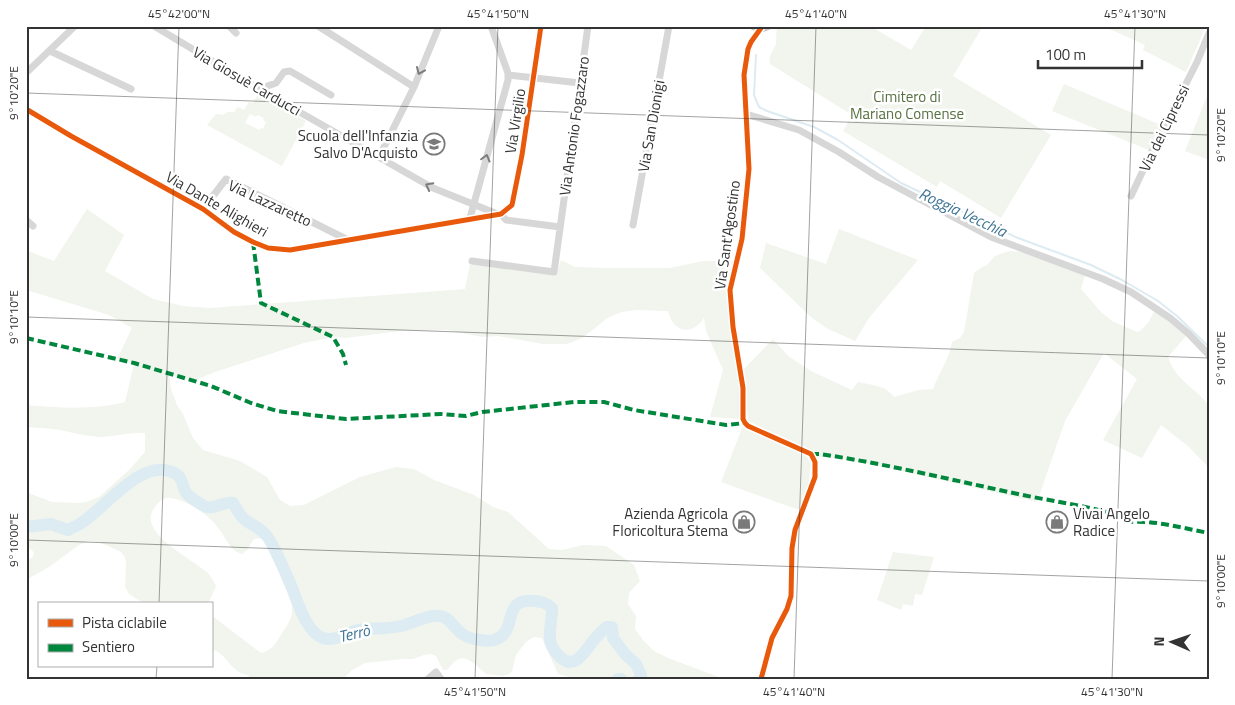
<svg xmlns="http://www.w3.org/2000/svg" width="1235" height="705" font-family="'Titillium Web',sans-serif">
  <rect width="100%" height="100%" fill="#fff"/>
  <path fill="#f1f5ed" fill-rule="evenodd" d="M778 26H870L911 50 926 26H983L953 76 1051 135 1001 218 940 181 937 187 843 131 852 115 770 64C768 55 773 52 776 44 777 37 775 32 778 26Z
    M1103 26H1206L1186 72 1143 50 1145 45Z
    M1064 84 1161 125 1149 150 1052 111Z
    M1209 91V160L1185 151Z
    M258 94 306 121 282 166 207 125 216 114 223 115 227 112H234L238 107 244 110 249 102 253 103ZM250 114 256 117 257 115 264 118 263 120 266 122 263 129 261 128 259 130 245 123Z
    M87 209 124 235 105 271 153 299 183 306 210 308 465 289 470 264 554 275 557 274 561 260 575 267 605 268H670L703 261H734L729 280 740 389 741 419 710 417 723 370 706 331 704 318C691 337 673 332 668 311L636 310 622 312 609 317 582 338 567 344H543L498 336 482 337 447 330 399 331 346 338 333 337 304 343 212 373 194 381 169 375 171 389 177 405 183 414 193 438 203 450 240 461 267 477 280 500 290 506 304 505 360 477 396 467 414 469 434 480 474 495 493 507 508 512 549 549 562 550 583 545 606 546 634 565 640 581 629 593 628 604 636 616 635 629 643 640 654 651 668 658 724 679H570L569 677 558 674 542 638 534 637 526 642 516 655 512 671 509 674 503 676 486 674 475 664 467 659 461 658 455 661 447 670H443L436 656 431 654 424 655 413 659H402L365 663 352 670 343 679H251L248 675C232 673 228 657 215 650L211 653V615L261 653C273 650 276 643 282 633 285 629 288 624 290 620 300 596 273 559 263 538L254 539 247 550 242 554C229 550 227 539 219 529 209 515 189 501 171 498 164 497 159 501 155 507 135 531 190 558 204 570 210 574 213 580 216 586L208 604H145L129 594 125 587 126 564 125 557 121 552 99 542 89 541 79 545 49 567 26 580V560L32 558 34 554 33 551 26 547V492L52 502 77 503 86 502 99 497 130 469 145 452V433C130 432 115 437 99 437 88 436 79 434 69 432 55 428 40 428 26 427V405C58 408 94 410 125 402L134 364 117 359 132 328 109 315 26 290V258L28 251 54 261Z
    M839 229 918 260 869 318 855 341 828 329 812 318 760 268 766 243 826 264Z
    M1009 251 1023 252 1085 275 1081 289 1101 312 1112 321 1137 332 1140 331 1148 323 1155 310 1186 336 1168 357C1176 381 1193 386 1209 405V468L1189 447 1161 425 1142 458 1103 440 1137 379 1104 353 1065 421 1037 502 880 466 824 456 817 458 812 451 748 421 744 369 773 339 788 356 811 371 852 390 858 382C871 385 886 385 894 397L919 390 933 389C939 373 949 360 952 342L960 338 964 332 974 273 982 267 987 265 995 256Z
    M743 426 801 452 807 457 811 463 809 484 799 510 721 482Z
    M893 552 934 557 922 595 915 594 913 606 903 604 901 610 877 600Z"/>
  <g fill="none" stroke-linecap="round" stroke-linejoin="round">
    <path stroke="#ddebf3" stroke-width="2" d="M756 55 754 95 759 107 767 111 814 127 838 140 901 183 1018 238 1091 265 1122 280 1158 301 1177 316 1209 347"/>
    <path stroke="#ddebf3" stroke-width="12" d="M26 527 51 524 68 530C71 528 75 527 78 525 102 512 138 461 169 471 182 475 181 480 185 491 187 496 201 505 207 507 216 509 223 501 233 503 236 508 239 514 243 518 249 524 259 527 265 534 271 539 285 571 289 581 297 597 304 631 323 638 335 642 347 632 359 630 373 628 387 629 401 626 412 623 421 618 433 616 449 614 451 625 461 633 468 639 488 643 497 639 518 630 501 597 535 601 543 602 546 603 552 608 552 619 549 630 550 640 551 646 556 653 560 657 575 671 585 651 593 641 597 636 602 631 607 627H612L613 638 625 654 636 664 641 675 639 679
      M618 679H621"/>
    <path stroke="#d7d7d7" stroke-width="7" d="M154 26 259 89 433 188 495 213
      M229 26 236 33
      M318 26 414 87
      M761 28 751 42 748 49 744 75 749 169 742 239 730 290 733 327 743 388V419L745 423 748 426 811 454 815 462V477L795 530 792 548 791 596 787 609 772 638 761 679
      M50 51 131 89
      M26 73 75 26
      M508 75 580 83
      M259 89 276 83 284 72 290 71 331 95
      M26 109 71 136 203 209 234 232 253 242 268 248 290 250 501 214 512 205 522 155 541 26
      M746 114 799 130 839 152 878 177 991 237 1103 279 1131 292 1170 318 1189 334 1209 355
      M379 157 414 87 439 26
      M1131 196 1154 147 1197 62 1209 33
      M203 209 226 179 348 240
      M501 214 506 220 560 227
      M470 218 508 80V73L491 26
      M26 220 33 226
      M633 225 669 26
      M472 261 554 272 588 26
      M428 679 436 672 441 679"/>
    <path stroke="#cacaca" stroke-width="9" d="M754 26 761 28 767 26"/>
    <path stroke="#00873e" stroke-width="4" stroke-dasharray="8 4" stroke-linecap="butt" d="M253 242 261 303 333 337 343 354 346 365
      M26 338 134 363 211 386 251 403 277 411 311 415 346 419 441 414 466 416 482 412 574 402H604L634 410 726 425 745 423
      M811 454H820C887 464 952 480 1018 494 1055 502 1092 506 1127 518L1128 522C1155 520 1182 528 1209 533"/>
    <g stroke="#fff" stroke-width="8">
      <path id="cycleway" d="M761 28 751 42 748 49 744 75 749 169 742 239 730 290 733 327 743 388V419L745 423 748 426 811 454 815 462V477L795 530 792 548 791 596 787 609 772 638 761 679
        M26 109 71 136 203 209 234 232 253 242 268 248 290 250 501 214 512 205 522 155 541 26"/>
    </g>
    <use href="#cycleway" stroke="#e8590c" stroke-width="5"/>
  </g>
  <defs><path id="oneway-chevron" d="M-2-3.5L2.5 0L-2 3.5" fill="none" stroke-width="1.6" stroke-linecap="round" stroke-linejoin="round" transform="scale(1.25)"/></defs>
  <g stroke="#7d7d7d">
    <use href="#oneway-chevron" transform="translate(420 71) rotate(113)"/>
    <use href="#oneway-chevron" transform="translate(486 158) rotate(-75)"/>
    <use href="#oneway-chevron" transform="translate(429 186) rotate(-152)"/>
  </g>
  <path fill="none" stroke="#333" stroke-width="1" stroke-opacity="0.45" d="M26 93 1209 135M26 317 1209 358M26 540 1209 581M159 604 179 26M156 679 157 666M475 679 498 26M794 679 816 26M1112 679 1135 26"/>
  <defs>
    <g id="school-ring" transform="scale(1.125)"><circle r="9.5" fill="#fff" stroke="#7a7a7a" stroke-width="1.5"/><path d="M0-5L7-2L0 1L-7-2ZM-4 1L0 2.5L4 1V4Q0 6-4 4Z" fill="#7a7a7a"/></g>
    <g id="shop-ring" transform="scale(1.125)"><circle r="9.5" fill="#fff" stroke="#7a7a7a" stroke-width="1.5"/><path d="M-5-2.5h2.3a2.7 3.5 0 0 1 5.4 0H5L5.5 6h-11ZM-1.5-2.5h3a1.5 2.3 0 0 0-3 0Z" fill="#7a7a7a"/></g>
  </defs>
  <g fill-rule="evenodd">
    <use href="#school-ring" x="434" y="144"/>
    <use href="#shop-ring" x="744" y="522"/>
    <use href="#shop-ring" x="1057" y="522"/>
  </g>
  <g text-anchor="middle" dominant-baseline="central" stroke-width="5" stroke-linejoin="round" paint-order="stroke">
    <g font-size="15" fill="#333" stroke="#fff">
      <text transform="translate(247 81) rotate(30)">Via Giosuè Carducci</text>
      <text transform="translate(515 121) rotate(-81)">Via Virgilio</text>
      <text transform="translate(574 126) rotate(-82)">Via Antonio Fogazzaro</text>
      <text transform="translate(651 126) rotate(-80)">Via San Dionigi</text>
      <text transform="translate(1164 128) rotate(-64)">Via dei Cipressi</text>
      <text transform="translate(270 203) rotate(25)">Via Lazzaretto</text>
      <text transform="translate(217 204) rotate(30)">Via Dante Alighieri</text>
      <text transform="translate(727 235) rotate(-82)">Via Sant'Agostino</text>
    </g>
    <g font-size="15" fill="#56703f" stroke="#fff">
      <text x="907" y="96">Cimitero di<tspan x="907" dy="17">Mariano Comense</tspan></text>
    </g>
    <g font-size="15" fill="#333" stroke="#fff" text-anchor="end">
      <text x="418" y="135">Scuola dell'Infanzia<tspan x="418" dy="17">Salvo D'Acquisto</tspan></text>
      <text x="728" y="513">Azienda Agricola<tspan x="728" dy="17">Floricoltura Stema</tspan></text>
      <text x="1073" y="513" text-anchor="start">Vivai Angelo<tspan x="1073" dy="17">Radice</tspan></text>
    </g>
    <g font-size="16" font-style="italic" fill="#3f7597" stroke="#fff">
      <text transform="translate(963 212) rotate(25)">Roggia Vecchia</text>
      <text transform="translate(354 633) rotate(-13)">Terrò</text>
    </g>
  </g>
  <rect width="1235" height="705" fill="none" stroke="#ffffff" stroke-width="55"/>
  <rect x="38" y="602" width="175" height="65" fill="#ffffff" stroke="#adadad"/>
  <rect x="48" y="619" width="25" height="8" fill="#e8590c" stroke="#adadad"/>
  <text x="82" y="628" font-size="15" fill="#333333">Pista ciclabile</text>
  <rect x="48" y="644" width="25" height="8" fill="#00873e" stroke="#adadad"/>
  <text x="82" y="652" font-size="15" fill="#333333">Sentiero</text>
  <g transform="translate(1172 642) rotate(272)" stroke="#ffffff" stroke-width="4" paint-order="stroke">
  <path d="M0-4L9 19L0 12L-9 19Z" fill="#333333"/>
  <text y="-8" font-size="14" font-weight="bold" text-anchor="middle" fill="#333333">N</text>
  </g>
  <path d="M1038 60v8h104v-8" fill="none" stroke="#333333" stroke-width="2.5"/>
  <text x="1045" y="60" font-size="15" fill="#333333" stroke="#ffffff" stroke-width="4" paint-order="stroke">100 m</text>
  <rect x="28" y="28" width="1180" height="650" fill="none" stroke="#333" stroke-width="2"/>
  <g font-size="12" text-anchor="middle" fill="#333">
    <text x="179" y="18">45°42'00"N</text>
    <text x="498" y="18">45°41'50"N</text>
    <text x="816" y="18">45°41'40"N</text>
    <text x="1135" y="18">45°41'30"N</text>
    <text transform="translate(14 93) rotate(-90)" y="4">9°10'20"E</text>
    <text transform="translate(1221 135) rotate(-90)" y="4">9°10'20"E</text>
    <text transform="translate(14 317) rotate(-90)" y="4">9°10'10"E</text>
    <text transform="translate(1221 358) rotate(-90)" y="4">9°10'10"E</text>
    <text transform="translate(14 540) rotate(-90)" y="4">9°10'00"E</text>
    <text transform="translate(1221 581) rotate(-90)" y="4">9°10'00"E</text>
    <text x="475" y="696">45°41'50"N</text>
    <text x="794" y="696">45°41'40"N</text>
    <text x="1112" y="696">45°41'30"N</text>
  </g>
</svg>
